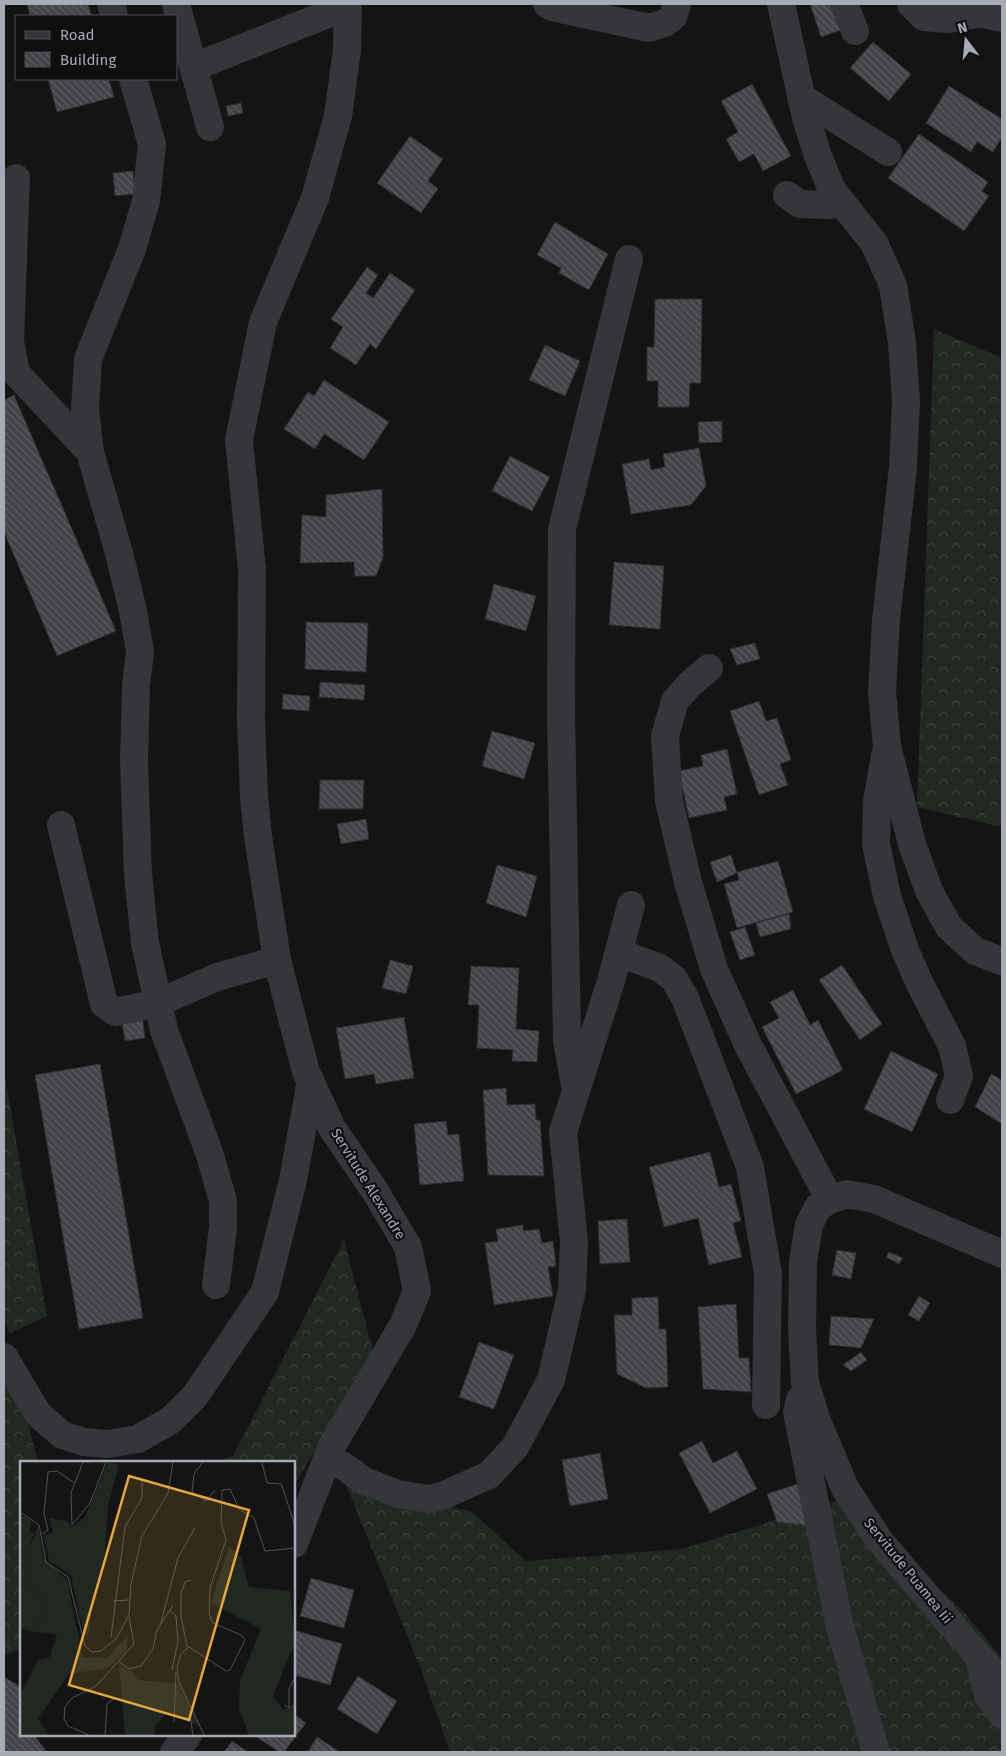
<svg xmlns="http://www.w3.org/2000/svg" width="1006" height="1756" font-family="'Fira Sans',sans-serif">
  <defs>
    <pattern id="forest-crowns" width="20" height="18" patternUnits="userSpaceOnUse" patternTransform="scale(1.25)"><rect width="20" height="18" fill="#202821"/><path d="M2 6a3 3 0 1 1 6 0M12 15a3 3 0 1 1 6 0" fill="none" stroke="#3d443f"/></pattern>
    <pattern id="building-back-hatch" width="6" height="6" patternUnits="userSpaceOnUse" patternTransform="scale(1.25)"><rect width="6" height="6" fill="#434448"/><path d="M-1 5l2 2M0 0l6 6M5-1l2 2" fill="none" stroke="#5b5c60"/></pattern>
  </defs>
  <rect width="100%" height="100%" fill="#141415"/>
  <path fill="url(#forest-crowns)" d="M934 329 1002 358V827L917 807Z
    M4 1072 47 1316 10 1333 4 1322Z
    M344 1240 374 1355 294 1485V1462H213L233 1456Z
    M4 1382 29 1427 38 1462H21V1648L4 1656Z
    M346 1485 471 1511 526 1561 682 1549 843 1499 963 1611 1002 1658V1752H836L817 1751 816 1752H450L422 1672Z"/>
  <path fill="url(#building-back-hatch)" stroke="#2e2e31" d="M27 4H88L92 16H30Z
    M810 4H832L841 30 821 37Z
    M873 42 911 74 889 101 850 68Z
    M48 79H109L114 97 57 112Z
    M752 84 791 156 763 171 754 154 739 162 726 139 738 132 721 101Z
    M949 86 1002 119V137L993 152 977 142 971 152 926 123Z
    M241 103 243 113 228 116 226 106Z
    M919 134 988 182 982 191 989 196 964 231 888 178Z
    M410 136 443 159 428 181 438 189 421 213 377 183Z
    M133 171 135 194 115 196 113 173Z
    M555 222 608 254 589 290 559 273 561 268 537 255Z
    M367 267 378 275 366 293 373 298 390 273 415 290 376 349 370 344 356 365 330 348 343 327 331 319Z
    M655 299H702L701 383H690L689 407H658V381H647V347H654Z
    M545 345 580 361 565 396 529 380Z
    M324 380 389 422 364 460 324 434 315 449 284 429 308 392 314 396Z
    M14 395 116 631 57 656 4 532V400Z
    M722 421V442L699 443 698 422Z
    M699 448 706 486 691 505 631 514 622 464 649 459 651 470 665 467 663 454Z
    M510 456 550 477 532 511 492 491Z
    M382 489 383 558 376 576H355L354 562 300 563 302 515 326 517V495Z
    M614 562 664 566 660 629 609 625Z
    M494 584 536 596 526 631 485 619Z
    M306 622 368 623 366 672 305 669Z
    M755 643 760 659 737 665 730 649Z
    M320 682 365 685 364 700 319 697Z
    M283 694 310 696 309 711 282 709Z
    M759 701 766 721 777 718 791 760 780 764 788 785 759 795 730 711Z
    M492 731 535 743 524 779 482 766Z
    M727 749 737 794 724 797 727 810 689 818 679 771 703 766 701 755Z
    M320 780H364L363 809H319Z
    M366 819 369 839 341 844 337 824Z
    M731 855 737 873 717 882 710 862Z
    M778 861 793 912 737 928 724 884 739 880 737 872Z
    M497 865 537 876 526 917 486 903Z
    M789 914 791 929 760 937 756 923Z
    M745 927 755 955 740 960 730 932Z
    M390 960 413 966 406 994 382 988Z
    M842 965 882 1024 860 1040 819 980Z
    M471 966 519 968 516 1029 539 1031 537 1062 512 1061 513 1050 477 1048 479 1005H468Z
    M793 990 810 1025 818 1020 843 1070 796 1094 762 1027 779 1018 770 1002Z
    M142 1015 145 1038 125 1041 121 1017Z
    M404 1017 414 1078 376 1084 374 1074 345 1079 336 1028Z
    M891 1051 938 1074 912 1132 864 1109Z
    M100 1064 143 1318 79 1329 35 1075Z
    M991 1074 1002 1080V1124L975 1107Z
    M506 1088 507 1105 535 1104 536 1120H540L544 1176 488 1175 483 1090Z
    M446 1121 448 1135 459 1134 464 1181 420 1185 414 1124Z
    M710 1152 719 1187 731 1184 741 1221 733 1223 742 1257 709 1265 698 1218 664 1227 649 1167Z
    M627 1219 630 1262 600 1264 598 1221Z
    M523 1225V1231L539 1229 542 1243 553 1241 556 1266 548 1267 553 1296 494 1305 485 1243 498 1241 496 1229Z
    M837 1250 856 1253 851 1279 832 1275Z
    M889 1252 903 1258 899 1264 886 1257Z
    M919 1296 930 1303 919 1321 908 1315Z
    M658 1297 659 1329H666L668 1387 646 1388 617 1374 614 1315H632V1298Z
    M736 1304 739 1358H749L751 1392 703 1389 698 1307Z
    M831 1316 874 1319 861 1348 829 1345Z
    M479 1342 514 1355 494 1409 459 1397Z
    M861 1352 867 1360 851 1371 843 1365Z
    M702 1441 713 1463 737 1451 757 1489 710 1513 679 1453Z
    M600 1453 608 1499 570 1506 562 1460Z
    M797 1484 811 1526 777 1522 767 1494Z
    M311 1578 354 1590 344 1628 300 1616Z
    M294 1630 342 1644 330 1685 294 1675Z
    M358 1676 397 1701 377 1734 337 1709Z
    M4 1677 21 1687V1735H34L47 1752H4Z
    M294 1714 306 1723 284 1752H279L254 1735H294Z
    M317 1737 340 1752H308Z
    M232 1741 248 1752H224Z"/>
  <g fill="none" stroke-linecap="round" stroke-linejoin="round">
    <path stroke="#35363a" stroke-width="28" d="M111 4 114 16
      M176 4 210 127
      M547 4 552 7 649 28 665 23 673 17 677 4
      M781 4 806 118 818 156 832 190 874 243 893 285 902 343 906 402 903 467 886 620 882 692 887 746 912 844 929 891 949 927 975 951 1002 961
      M844 4 855 31
      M911 4 924 17 949 19 980 13 1002 18
      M194 67 348 6
      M133 79 152 144 146 201 132 249 88 359 85 409 90 452 119 553 133 611 140 652 136 685 134 760 138 874 145 943 164 1030 210 1155 223 1201V1227L216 1285
      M801 97 888 152
      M16 178 10 341 16 373 90 452
      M787 195 800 204 830 205 842 203
      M709 668 690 684 675 701 665 736 669 801 688 882 714 969 748 1045 830 1200
      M885 755 877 802 876 844 887 896 905 950 919 982 952 1046 959 1076 950 1100
      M61 825 104 1004 115 1012 158 1003 217 977 277 960
      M619 953 660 968 674 979 685 998 750 1167 768 1274 766 1405
      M576 1091 567 1041 561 711 562 529 629 259
      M1002 1254 874 1199 846 1194 830 1200 818 1207 809 1225 803 1262 802 1329 805 1383 817 1421 845 1488 879 1540 979 1657 1002 1681
      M4 1357 38 1414 62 1435 84 1442 108 1444 138 1439 171 1420 195 1396 265 1292 293 1180 311 1081
      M800 1399 797 1412 839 1623 876 1752
      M328 1457 348 1469 364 1481 398 1494 428 1499 442 1496 489 1475 515 1447 551 1380 572 1290 574 1242 563 1132 611 981 631 905
      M294 1544 332 1446 403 1325 417 1291 408 1247 375 1191 332 1128 306 1072 277 960 258 836 254 797 251 719 252 569 239 440 263 322 315 198 338 116 347 50 348 4
      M979 1657 988 1696 1002 1715
      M174 1752 188 1735"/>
  </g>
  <g text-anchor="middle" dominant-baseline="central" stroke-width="4.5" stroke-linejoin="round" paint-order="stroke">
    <g font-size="14" fill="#a6abb5" stroke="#0f0f10">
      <text transform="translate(368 1184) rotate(58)">Servitude Alexandre</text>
      <text transform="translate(908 1571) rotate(51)">Servitude Puamea Iii</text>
    </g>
  </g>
  <g transform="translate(20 1461)">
    <rect width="275" height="275" fill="#141415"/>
    <path d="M88 1 99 4 88 45 85 91 73 138 69 173 64 174 51 114 29 100 24 75 33 71 29 57 47 60 52 67 65 56ZM18 65 23 97 47 119 63 197H87L107 175V189L88 207 49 213 18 257 28 274H0V235L18 199 30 196 37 173 10 170 24 153 25 148 23 140 8 120 7 109 6 96ZM209 86 221 96 229 126 270 130 275 181 253 235 264 249 275 242V274H229L219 248 220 219 241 168 191 142ZM99 204 113 211 118 219 158 223 180 265 146 252 135 265V274H105Z" fill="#202821"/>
    <path d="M0 53 11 60 9 70 14 72 6 96 8 120 23 140 25 148 24 153 10 170 0 167Z" fill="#202821"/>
    <path fill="none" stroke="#4e5055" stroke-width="1" d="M63 1 51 32 52 64 70 42 86 1M183 1 174 13 172 31 186 40 195 29M242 2 247 22 261 23 263 28 275 65M0 51 19 64 26 101 48 116 65 185 72 191 81 190 96 178 109 154 111 123 122 75 148 32 153 1M22 73 28 69 24 52 28 11 37 10 54 22M93 140 109 139M150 150 156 155 158 180 152 209M140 165 158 97 175 67M91 176 105 66 122 37V18M167 186 161 155V133L165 121 171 119M98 200 109 208 121 205 133 188 137 169 153 144M264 244 269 247V228L275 216M170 254 173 274M154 261 156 211M69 274 48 265 44 258 45 246 52 237 76 225 114 183 109 156M85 274 87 243 95 237M184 274 159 221 157 207 161 193 169 186 206 210 210 209 225 179 221 174 193 162 189 153 190 127 206 79 201 61 202 29 210 28 219 48 234 57 245 90 275 87"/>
    <path fill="#e3a73e" fill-opacity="0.15" stroke="#e3a73e" stroke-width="2.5" d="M109 15 229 49 169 259 49 224Z"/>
    <rect width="275" height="275" fill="none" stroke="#a6abb5" stroke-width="2.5"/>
  </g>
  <rect width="1006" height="1756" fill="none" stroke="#a6abb5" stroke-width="10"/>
  <rect x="15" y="15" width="162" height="65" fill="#0f0f10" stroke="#4b4d52"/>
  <rect x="25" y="31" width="25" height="8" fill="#35363a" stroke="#4b4d52"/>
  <text x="60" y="40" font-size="15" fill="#a6abb5">Road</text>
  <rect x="25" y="52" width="25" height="15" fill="url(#building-back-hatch)" stroke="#4b4d52"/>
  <text x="60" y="65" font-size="15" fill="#a6abb5">Building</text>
  <g transform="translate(966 40) rotate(344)" stroke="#0f0f10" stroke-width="4" paint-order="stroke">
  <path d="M0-4L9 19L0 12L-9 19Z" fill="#a6abb5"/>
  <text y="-8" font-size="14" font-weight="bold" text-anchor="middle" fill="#a6abb5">N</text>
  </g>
</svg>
